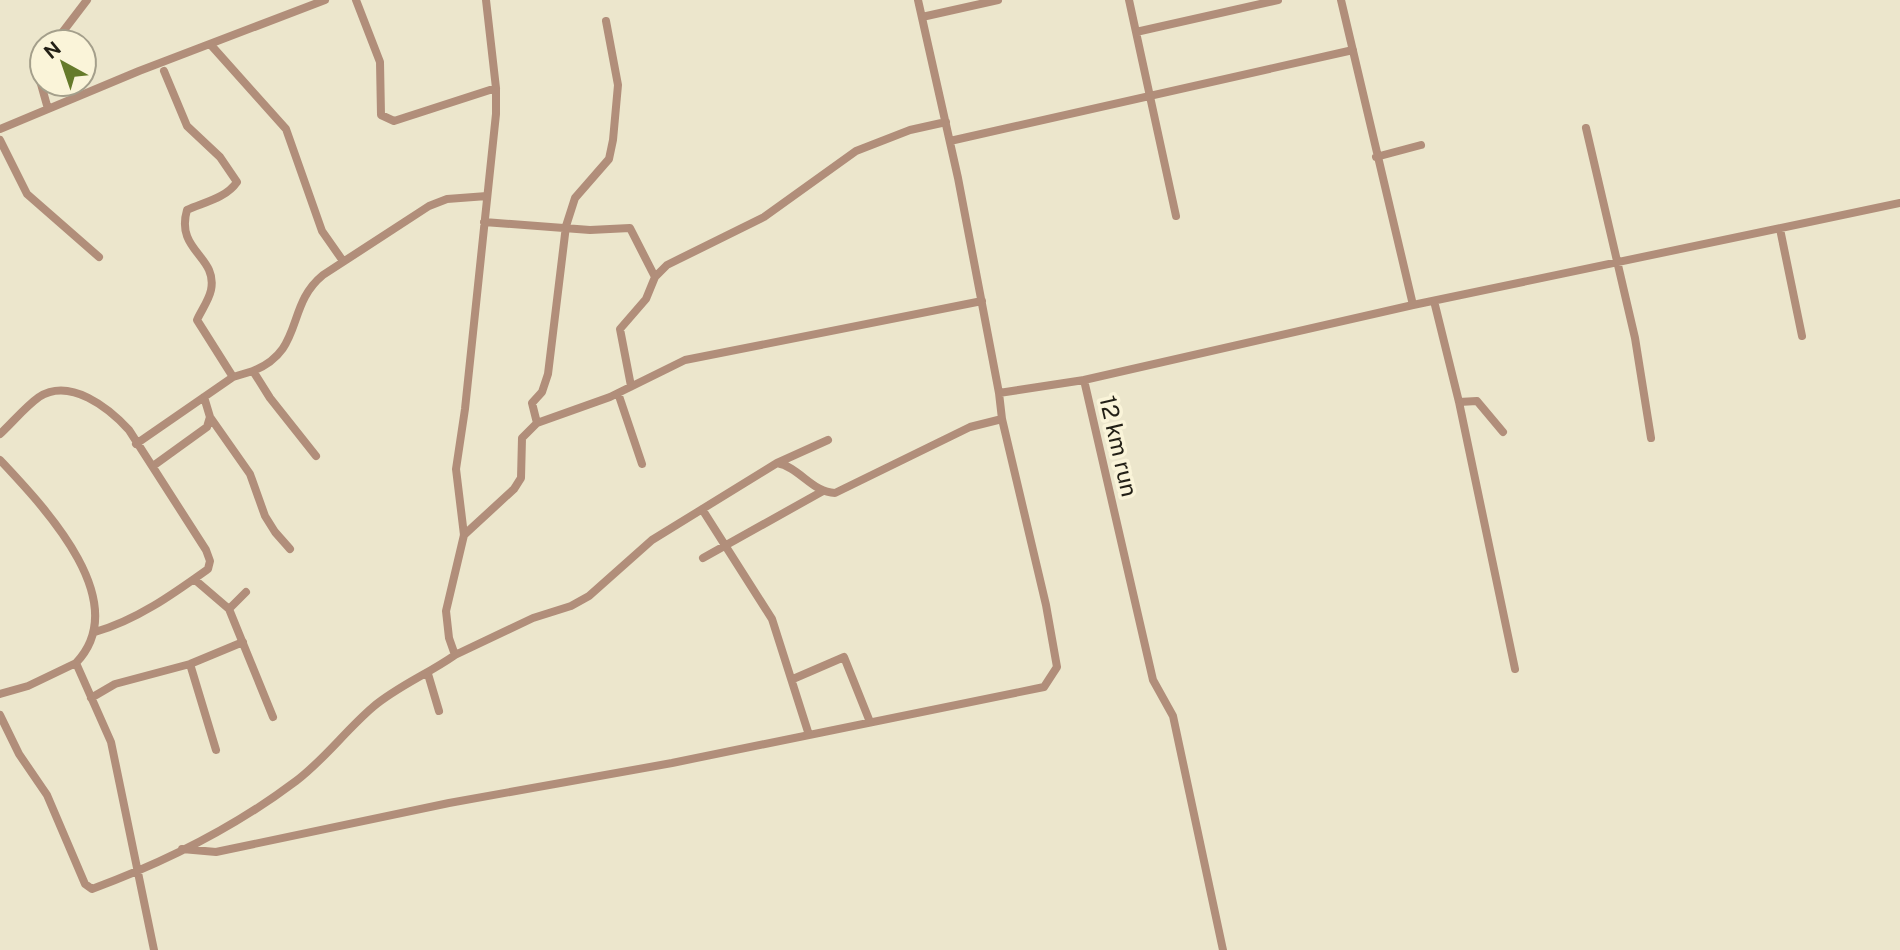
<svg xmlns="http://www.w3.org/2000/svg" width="1900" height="950" font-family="'Public Sans',sans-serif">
  <rect width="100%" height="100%" fill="#ece6cc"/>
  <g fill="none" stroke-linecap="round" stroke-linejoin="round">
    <path stroke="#b18e7a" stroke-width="8" d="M356 0 380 62 381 115 394 121 496 88
      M918 0 958 178 999 393 1084 380 1153 680 1173 716 1223 950
      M1129 0 1176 216
      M1341 0 1413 305
      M922 17 998 0
      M1136 32 1278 0
      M55 42 87 0
      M210 44 286 129 322 231 343 261
      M42 59 39 77 48 109
      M164 71 187 126 220 157 237 182C226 198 205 202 187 210 175 251 218 256 211 290 209 300 201 311 197 320L233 377
      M1586 128 1635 338 1651 438
      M0 129 139 71 325 0
      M0 140 27 194 99 257
      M950 141 1353 50
      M1376 157 1421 145
      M484 222 590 230 630 228 655 277
      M1780 229 1802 336
      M1434 301 1459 402 1477 401 1503 432
      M253 371C305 350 285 306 323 275L429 206 447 199 487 196
      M1084 380 1413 305 1900 203
      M631 386 620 329 646 299 655 277 667 265 764 217 856 151 910 130 946 122
      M618 393 642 464
      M1459 402 1515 669
      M210 417 250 474 265 516 275 532 290 549
      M537 423 532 403 542 392 548 374 566 226 575 198 609 159 613 140 618 85 606 21
      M0 434C13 422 25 407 39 397 70 377 109 408 129 430L206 550 210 561 208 569C173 594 137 620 95 632
      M136 444 233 377 253 371 270 398 316 456
      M0 460C43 506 135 601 76 663L111 742 154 950
      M777 463 828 440
      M153 466 207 427 210 417 204 397
      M702 509 772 619 809 735
      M464 535 514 489 521 478 522 438 537 423 610 397 685 360 982 301
      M703 558 823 491
      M194 579 229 609 273 717
      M229 609 246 592
      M455 655 533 618 571 606 589 596 652 540 777 463C799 467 813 493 835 493L970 427 1002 419
      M190 664 216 750
      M428 674 439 711
      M793 679 844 657 870 722
      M0 694 28 686 76 663
      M91 698 115 684 190 664 243 642
      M0 715 19 754 47 795 85 884 92 889C163 863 235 827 296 781 324 760 346 730 373 707 398 686 428 674 455 655L449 638 446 611 464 535 456 469 465 409 496 114V88L486 0
      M182 849 216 852 449 803 672 763 1044 687 1057 667 1046 605 1002 419 999 393"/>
  </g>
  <g text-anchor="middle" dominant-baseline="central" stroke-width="7" stroke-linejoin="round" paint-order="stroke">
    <g font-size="23" fill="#221f16" stroke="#faf4d9">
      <text transform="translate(1119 446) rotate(77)">12 km run</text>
    </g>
  </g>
  <g transform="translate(63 63) rotate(320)"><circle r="33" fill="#faf4d9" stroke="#a49f8b" stroke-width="2"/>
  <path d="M0-5L12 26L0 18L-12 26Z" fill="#657a2a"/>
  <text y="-10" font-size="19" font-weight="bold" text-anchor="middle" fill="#221f16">N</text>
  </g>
</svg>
